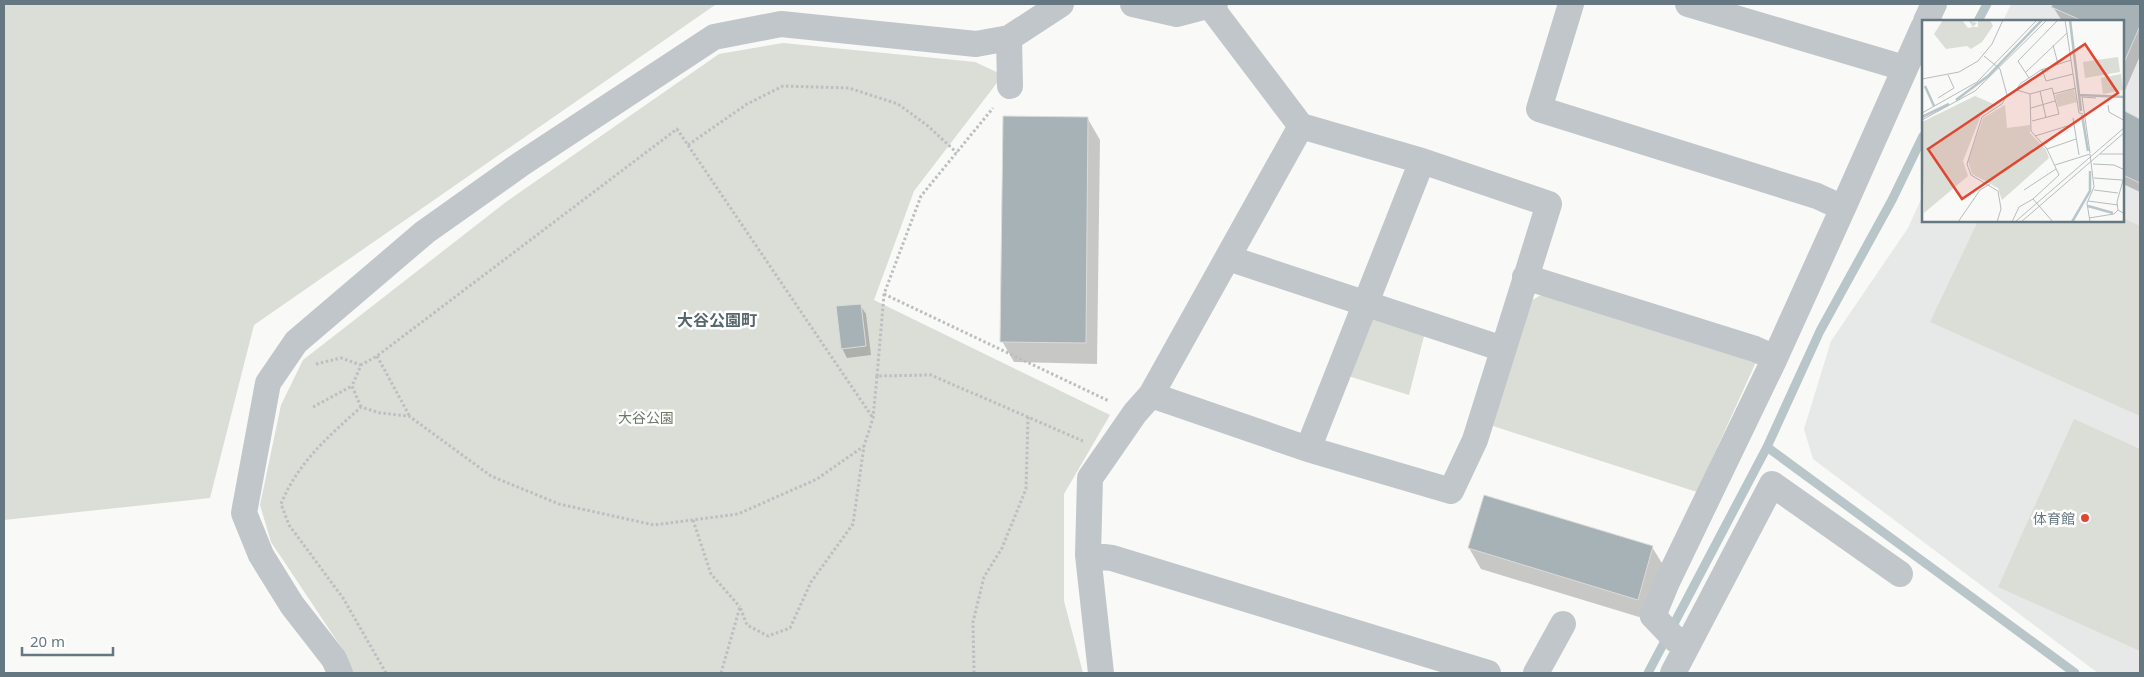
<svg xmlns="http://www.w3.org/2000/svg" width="2144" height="677" font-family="'Noto Sans','Noto Sans JP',sans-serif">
  <rect width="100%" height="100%" fill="#f9f9f7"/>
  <path fill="#e7e9e8" d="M2011 4H2140V673H2098L1813 459 1804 429 1831 341 1908 228 1923 195V221H2123V21H2003Z"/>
  <path fill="#daded6" d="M4 4H763L715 5 254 325 210 498 4 520Z
    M783 43 975 62 1003 75 914 191 874 300 1110 415 1064 494V601L1083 673H353L343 650 271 542 260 505 281 405 303 360 506 202 719 54Z
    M2123 218 2140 226V416L1930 322 1978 221H2123Z
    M1541 295 1756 362 1697 492 1493 426 1527 303Z
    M1369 316 1424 336 1409 395 1345 375Z
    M2074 419 2140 449V651L1998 587Z"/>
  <path fill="#0003" d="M2054 4H2140V56L2123 95V21H2062L2053 7Z
    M2123 112 2140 120V192L2123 184Z
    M1088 119 1100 140 1097 364 1014 362 1002 341Z
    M860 305 866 314 871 355 847 358 842 348Z
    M1652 547 1665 568 1649 620 1481 569 1469 548Z"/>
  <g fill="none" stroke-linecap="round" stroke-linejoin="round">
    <path stroke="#b8c6c9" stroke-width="9" d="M1978 21 1987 4
      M1767 447 2075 673
      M1648 673 1767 447 1820 331 1892 200 1923 136"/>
  </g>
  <path fill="#a7b2b6" stroke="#dbdbd9" d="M2053 4H2140V26L2123 65V21H2083L2051 7Z
    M2123 110 2140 119V183L2123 175Z
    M1003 116 1088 117 1086 343 1000 342Z
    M861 304 866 346 841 349 836 306Z
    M1484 495 1653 546 1638 600 1468 548Z"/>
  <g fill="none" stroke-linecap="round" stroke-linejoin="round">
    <path stroke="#bbbfc1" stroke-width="3" stroke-dasharray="2.5 2.5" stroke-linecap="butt" d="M688 145 747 104 783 86 849 88 898 104 928 126 957 153
      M884 294 1109 401
      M377 356 409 415
      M316 364 341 358 361 365
      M877 376 884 294 921 196 993 108
      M313 407 352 386
      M361 407 352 386 361 365 377 356 677 129 873 418
      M693 520 711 574 740 607
      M386 673 343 598 289 525 281 504C298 462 329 436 361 407L380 413 409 416 491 476 559 504 654 525 738 514 817 479 864 446
      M721 673 740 607 747 625 768 636 790 628 811 582 853 524 864 446 873 418 877 376 931 375 1083 441
      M974 673 973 622 984 577 1002 548 1026 489 1028 417"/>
    <path stroke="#c0c6c9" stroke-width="26" d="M1133 4 1177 14 1215 4
      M1571 4 1539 109 1817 196 1843 208 1923 28
      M1688 4 1904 68
      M1926 21 1934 4
      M1009 38 1010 86
      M1228 258 1503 349
      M1525 277 1755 349 1775 358
      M1151 395 1308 449 1451 491 1475 440 1549 204 1422 161 1301 126 1210 6
      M1308 449 1422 161
      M1088 555 1112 558 1488 673
      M1686 647 1676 640 1653 616 1667 582 1775 358 1843 208
      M340 673 334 659 292 605 261 555 244 513 268 383 296 342 425 232 521 164 714 37 781 24 976 44 1009 38 1061 4
      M1101 673 1088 555 1090 478 1135 413 1151 395 1301 126
      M1536 673 1563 624
      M1673 673 1772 484 1900 574"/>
  </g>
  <circle fill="#e04630" stroke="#fff" stroke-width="2" cx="2085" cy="518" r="5"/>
  <g text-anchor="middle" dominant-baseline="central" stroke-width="5" stroke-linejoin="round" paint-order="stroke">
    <g font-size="14" fill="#6a7964" stroke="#fff">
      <text x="646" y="417">大谷公園</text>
    </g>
    <g font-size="14" fill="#657881" stroke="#fff" text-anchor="end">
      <text x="2075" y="518">体育館</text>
    </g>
    <g font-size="16" font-weight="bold" fill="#57656c" stroke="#fff">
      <text x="717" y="320">大谷公園町</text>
    </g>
  </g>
  <g transform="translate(1922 20)">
    <rect width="202" height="202" fill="#f9f9f7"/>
    <path d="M21 0H40L46 8 51 7 46 0 55 3 51 7H56V0H68L71 6 60 22 49 29 45 26 24 29 12 14ZM196 37 198 52 163 58 161 42ZM199 54 201 70 181 74 179 58ZM152 69 155 82 136 87 133 75ZM53 76 74 85 59 95 41 141 46 156 2 193 0 102ZM83 85 85 108 108 105V113L124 130 127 138 80 180 76 168 50 154 46 141 61 98Z" fill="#daded6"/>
    <path fill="none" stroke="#b8c6c9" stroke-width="2.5" d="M148 0 159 91M3 66 12 86M158 75 203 77M34 80 66 56 120 0M160 95 166 131M0 97 27 84M166 186 191 193M150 202 168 171V151"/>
    <path fill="none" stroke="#b5bdc1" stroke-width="1" d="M131 25 136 44M62 36 78 49 85 75 80 84 60 97 45 144 49 155 76 171 79 189 75 202M120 49 124 61 151 54 145 13M104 52 145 13 143 0M151 54 157 93 161 94M107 58 96 41 136 0M0 59 37 52 56 41 70 24 81 0M95 70 108 74 130 68 137 94 110 101M118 71 124 98M108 74 109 111 125 129 137 155 111 179 131 202M131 74 154 68M85 75 93 72 98 64 119 50 149 40M16 78 32 68 26 55M186 85 187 92 203 101M109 88 133 81M0 93 55 62 115 0M151 98 157 135M0 100 53 71 125 0M113 116 152 104M125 129 154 119M168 133 160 77 174 78M178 134H203M171 144 192 145 203 150M133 145 168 134 172 167 165 183 168 202M203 153 195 182 196 190 203 194M172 158 200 160M102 170 134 149M172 170 196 173M166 181 196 185M167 198 192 194 196 190M36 202 58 170 68 164M90 202 97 187 111 179M93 202 203 107M99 202 203 112"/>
    <path fill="#e04630" fill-opacity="0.15" stroke="#e04630" stroke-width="2.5" d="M163 24 196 73 40 179 6 129Z"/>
    <rect width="202" height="202" fill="none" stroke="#657881" stroke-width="2.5"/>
  </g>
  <rect width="2144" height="677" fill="none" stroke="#657881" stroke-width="10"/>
  <path d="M22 647v8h91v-8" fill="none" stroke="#657881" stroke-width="2.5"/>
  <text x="30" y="647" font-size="15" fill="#657881" stroke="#ffffff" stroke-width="4" paint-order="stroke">20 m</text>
</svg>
